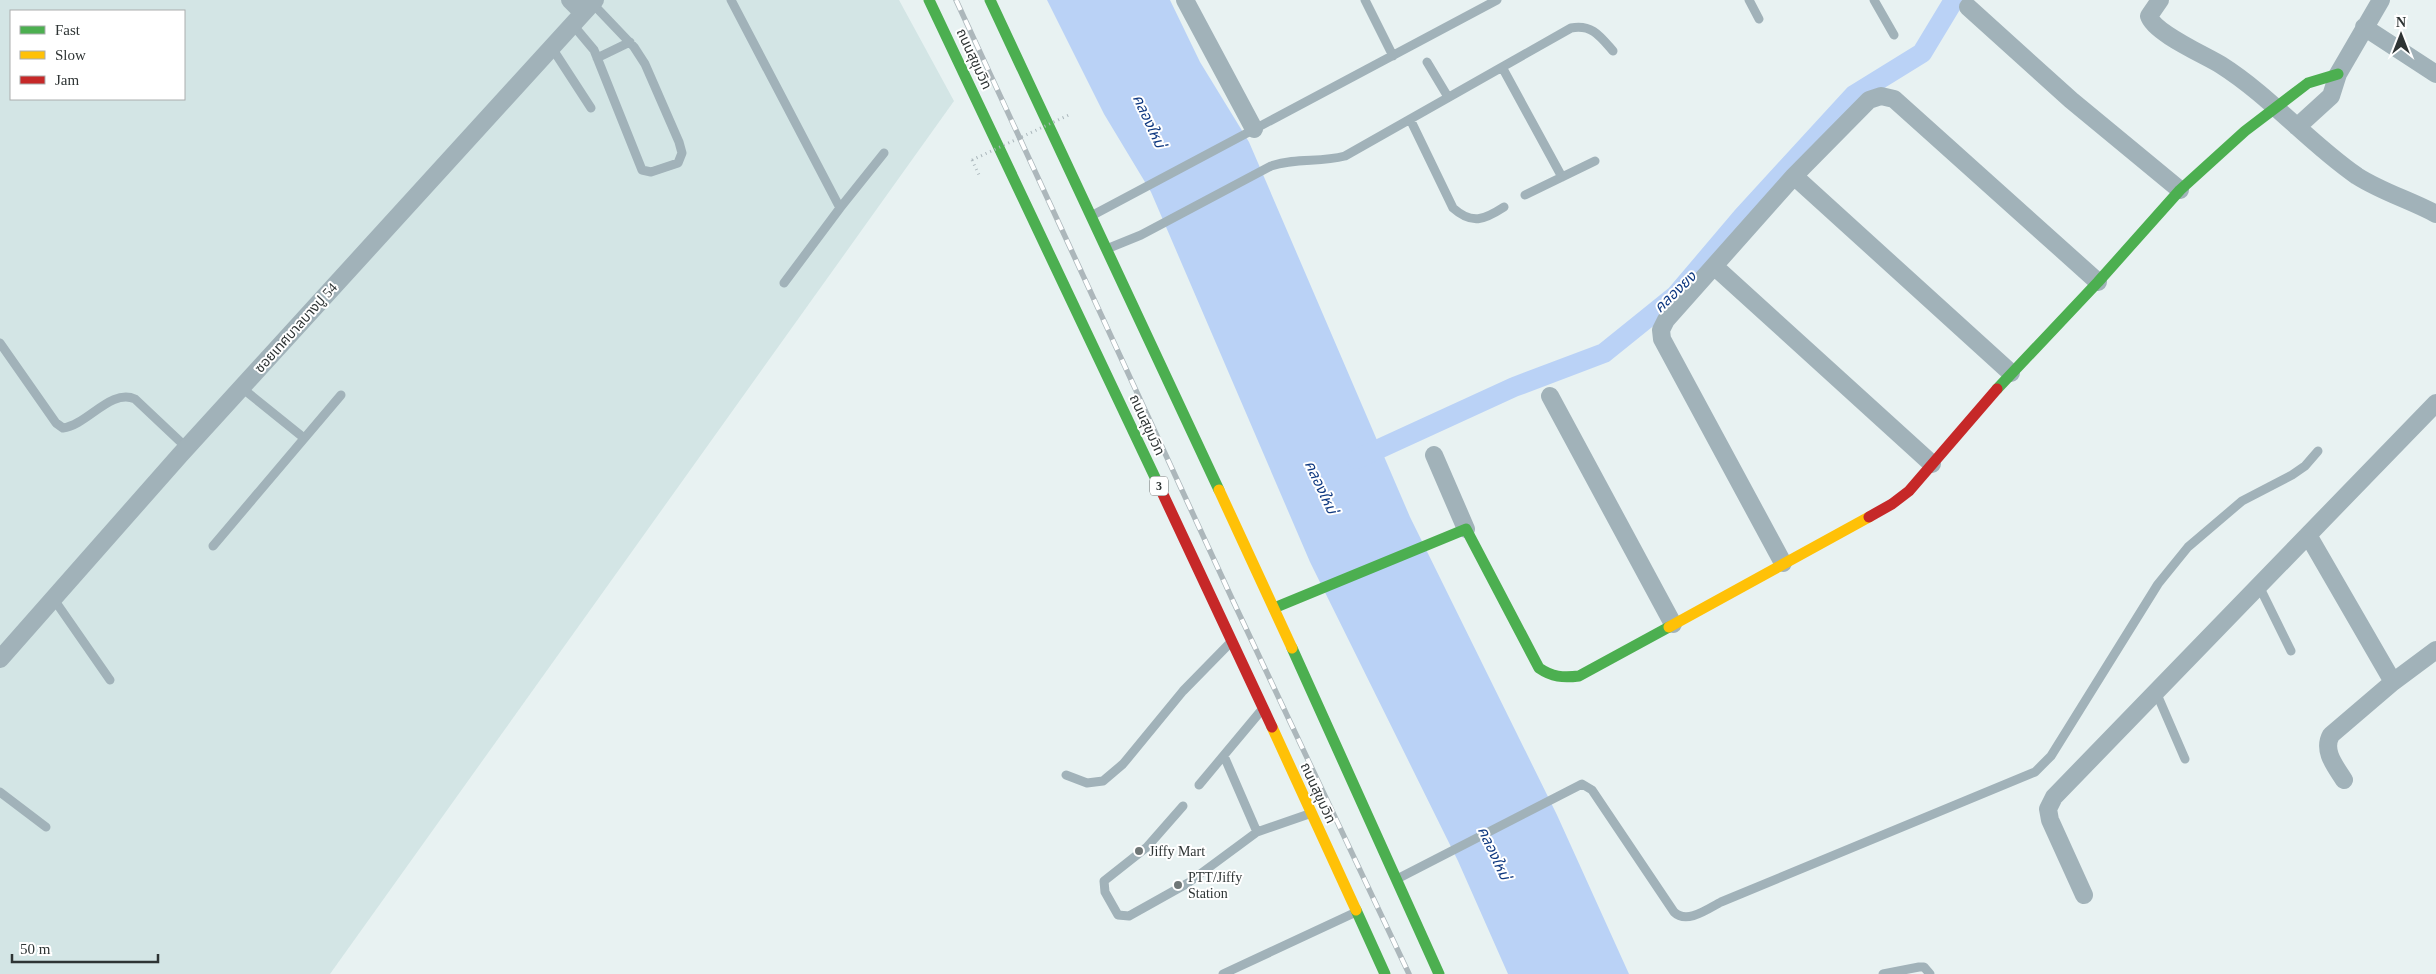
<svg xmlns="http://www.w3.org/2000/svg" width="2436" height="974" font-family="'Times New Roman','Noto Sans Thai',serif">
  <rect width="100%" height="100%" fill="#e8f2f2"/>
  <path fill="#d3e5e5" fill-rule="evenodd" d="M0 0H899L954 101 330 974H0ZM11 11H184V99H11Z"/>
  <path fill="#bad2f6" d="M1047 0H1170L1200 62 1249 142 1410 517 1557 815 1629 974H1508L1458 861 1310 562 1151 192 1104 114Z"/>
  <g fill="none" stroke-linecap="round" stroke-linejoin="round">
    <path stroke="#bad2f6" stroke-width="20" d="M1357 459 1514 387 1604 353 1676 295 1743 216 1854 95 1922 53 1954 0"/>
    <path stroke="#aab6bb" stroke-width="3" stroke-dasharray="1 4" stroke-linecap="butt" d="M972 160 980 177"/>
    <path stroke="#a1b2b9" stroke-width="9" d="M731 0 840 208 884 153
      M1365 0 1393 56
      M1749 0 1759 19
      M1874 0 1894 35
      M573 25 594 50 642 170 651 172 678 163 682 153 679 142 645 64 634 47 592 3
      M552 48 591 108
      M597 58 630 42
      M1427 62 1448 97
      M1502 67 1562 177
      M1410 119 1453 208C1472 225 1484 220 1504 207
      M1525 195 1595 161
      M1093 215 1497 0
      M1109 248 1141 235 1271 166C1298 157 1318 163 1345 156L1571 28C1592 24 1600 36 1613 51
      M784 283 840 208
      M0 343 56 423 63 428C87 425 111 388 135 399L187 448
      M242 388 304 438
      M213 546 341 395
      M2259 586 2291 651
      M53 598 110 680
      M2156 692 2185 759
      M1224 756 1257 832
      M1066 775 1087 783 1103 781 1123 764 1183 691 1230 643
      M1199 785 1260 712
      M0 792 46 827
      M1183 806 1147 847 1104 881 1105 892 1118 915 1129 916 1188 883 1257 832 1309 814
      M1399 878 1582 784 1592 790 1674 912C1687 925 1709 908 1721 902L2035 772 2051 756 2158 584 2188 547 2242 501 2292 475 2305 466 2318 451
      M1223 974 1354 913
      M1883 974 1919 967H1924L1930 974"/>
    <path stroke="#a1b2b9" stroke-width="18" d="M570 0 583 13
      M1185 0 1254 129
      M2160 0 2149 16C2154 33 2205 55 2221 65 2270 96 2309 143 2357 176 2382 192 2410 200 2436 214
      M1968 7 2071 100 2180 190
      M2364 27 2436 74
      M2297 127 2331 96 2338 74 2381 0
      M1794 176 2011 373
      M1714 266 1932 464
      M1550 396 1673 624
      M1434 455 1466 529
      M2308 535 2393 682
      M1783 563 1662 339 1661 330 1666 320 1794 176 1869 100 1881 96 1894 99 2098 282
      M0 659 180 455 595 0
      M2344 780C2336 767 2322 751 2331 735L2393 682 2436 650
      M2084 895 2050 820 2048 809 2054 797 2436 403"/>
    <path stroke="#4caf50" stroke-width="11" d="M929 0 1161 490
      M990 0 1219 490
      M1997 389 2098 282 2180 190 2245 131 2308 83 2338 74
      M1274 608 1466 529 1539 668C1552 677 1563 678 1579 676L1669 627
      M1292 648 1439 974
      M1356 910 1385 974"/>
    <path stroke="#ffc107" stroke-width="11" d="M1219 490 1292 648
      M1669 627 1869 517
      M1272 727 1356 910"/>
    <path stroke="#c62828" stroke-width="11" d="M1161 490 1272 727
      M1869 517 1892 504 1909 491 1997 389"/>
    <g stroke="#acb7bb" stroke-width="5.5">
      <path id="rail" d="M956 0 1234 603 1409 974"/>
    </g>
    <use href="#rail" stroke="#fff" stroke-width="4" stroke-dasharray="11" stroke-linecap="butt"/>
    <path stroke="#aab6bb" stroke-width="3" stroke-dasharray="1 4" stroke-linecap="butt" d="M972 160 1071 114"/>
  </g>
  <g fill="#6f7676" stroke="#fff" stroke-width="2">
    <circle cx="1139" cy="851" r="5"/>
    <circle cx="1178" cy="885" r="5"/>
  </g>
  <g text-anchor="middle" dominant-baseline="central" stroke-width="4" stroke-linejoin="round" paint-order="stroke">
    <rect fill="#fff" stroke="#6d7171" stroke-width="1" x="1150" y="476.5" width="18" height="19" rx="4"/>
    <g font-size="12" font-weight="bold" fill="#2e3434">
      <text x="1159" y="486">3</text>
    </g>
    <g font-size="14" fill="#2e3434" stroke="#fff">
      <text transform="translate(974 59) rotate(65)">ถนนสุขุมวิท</text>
      <text transform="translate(296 328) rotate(-48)">ซอยเทศบาลบางปู 54</text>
      <text transform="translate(1147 425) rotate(65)">ถนนสุขุมวิท</text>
      <text transform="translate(1318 793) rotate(65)">ถนนสุขุมวิท</text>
    </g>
    <g font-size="14" fill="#2e3434" stroke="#fff" text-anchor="start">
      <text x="1149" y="851">Jiffy Mart</text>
      <text x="1188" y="877">PTT/Jiffy<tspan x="1188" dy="16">Station</tspan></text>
    </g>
    <g font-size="15" font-style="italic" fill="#0e3880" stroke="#fff">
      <text transform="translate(1149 121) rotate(65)">คลองใหม่</text>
      <text transform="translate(1675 292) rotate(-44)">คลองยง</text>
      <text transform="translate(1321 487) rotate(65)">คลองใหม่</text>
      <text transform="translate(1494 853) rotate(65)">คลองใหม่</text>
    </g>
  </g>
  <rect x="10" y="10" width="175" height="90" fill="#ffffff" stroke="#abaeae"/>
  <rect x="20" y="26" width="25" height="8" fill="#4caf50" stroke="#abaeae"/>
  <text x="55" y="35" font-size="15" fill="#2e3434">Fast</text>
  <rect x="20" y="51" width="25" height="8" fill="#ffc107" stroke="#abaeae"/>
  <text x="55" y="60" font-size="15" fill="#2e3434">Slow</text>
  <rect x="20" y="76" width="25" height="8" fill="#c62828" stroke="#abaeae"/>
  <text x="55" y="85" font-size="15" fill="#2e3434">Jam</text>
  <g transform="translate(2401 35)" stroke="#ffffff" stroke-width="4" paint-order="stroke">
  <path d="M0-4L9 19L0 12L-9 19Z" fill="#2e3434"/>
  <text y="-8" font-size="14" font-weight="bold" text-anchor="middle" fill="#2e3434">N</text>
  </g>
  <path d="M12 954v8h146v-8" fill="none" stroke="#2e3434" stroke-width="2.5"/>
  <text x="20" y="954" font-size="15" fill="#2e3434" stroke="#ffffff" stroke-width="4" paint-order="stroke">50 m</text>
</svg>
